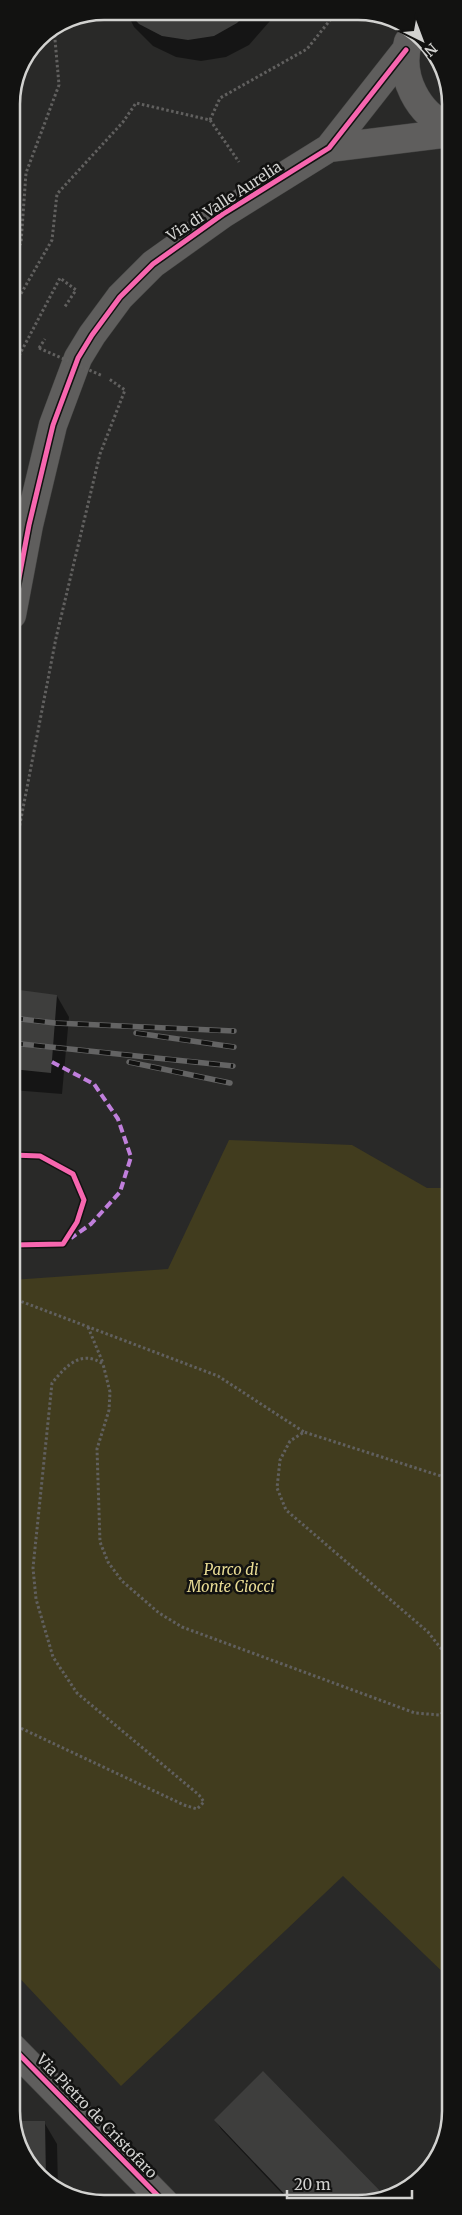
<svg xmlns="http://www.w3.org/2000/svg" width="462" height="2215" font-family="Merriweather,serif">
  <rect width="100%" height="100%" fill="#292928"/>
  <path fill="#413c1e" d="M229 1140 352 1145 427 1188H450L451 1980 343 1876 121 2086 12 1970V1280L168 1269Z"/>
  <path fill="#0007" d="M126 11 277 13 249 45 226 57 201 61 176 57 153 46 134 27Z
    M12 991 57 996 69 1017 62 1094 12 1090Z
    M263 2073 383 2196 369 2203H291L221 2129 216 2121Z
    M44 2122 57 2144 58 2186 35 2172 12 2123Z"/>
  <path fill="#3e3e3d" d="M127 11 247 13 237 23 214 36 188 40 162 36 139 24Z
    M12 989 57 995 51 1073 12 1069Z
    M263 2071 384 2195 369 2203H293L214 2120Z
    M12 2121H45L46 2179 35 2172Z"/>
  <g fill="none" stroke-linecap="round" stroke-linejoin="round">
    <g stroke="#444443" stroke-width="29">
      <path id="minor" d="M408 42C398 76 418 115 450 127
        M329 148 450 133
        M12 615 29 525 53 425 78 358 92 335 120 297 153 264 223 214 329 148 406 50
        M12 2047 164 2202"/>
    </g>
    <path stroke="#61605f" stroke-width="3" stroke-dasharray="2.5 2.5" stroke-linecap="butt" d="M210 120 220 98 307 49 335 14
      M11 258 21 243 26 173 59 85 54 28
      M11 311 52 240 57 194 123 122 136 103 210 120 239 162
      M39 348 45 339
      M12 369 60 278 76 290 64 308
      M12 865 56 638 100 454 125 390 109 379
      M12 1298 218 1376 304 1432
      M88 1327 103 1363
      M450 1479 304 1432 290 1441 280 1460 277 1488 286 1510 428 1632 450 1660
      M12 1724 184 1805 197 1809 204 1802 199 1795 77 1693 53 1657 36 1599 33 1568 52 1383C66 1366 81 1349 103 1364L110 1392 109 1410 97 1449 100 1542 108 1562 122 1581 159 1613 182 1627 415 1713 440 1715 450 1707"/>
    <use href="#minor" stroke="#5f5e5d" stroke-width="28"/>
    <g stroke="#646464" stroke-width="5.5">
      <path id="rail" d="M12 1018 55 1023 234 1031
        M136 1033 234 1047
        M12 1043 233 1066
        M129 1062 230 1083"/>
    </g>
    <use href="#rail" stroke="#121211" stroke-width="4" stroke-dasharray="11" stroke-linecap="butt"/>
    <path stroke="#61605f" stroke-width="3" stroke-dasharray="2.5 2.5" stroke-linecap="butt" d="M39 348 103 376"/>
    <path stroke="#c07fdc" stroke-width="4" stroke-dasharray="8 4" stroke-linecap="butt" d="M52 1062 94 1084 118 1119 131 1157 120 1192 91 1224 71 1238"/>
    <g stroke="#121211" stroke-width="8">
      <path id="cycleway" d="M12 615 29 525 53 425 78 358 92 335 120 297 153 264 223 214 329 148 406 50
        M12 1155 40 1156 73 1174 84 1200 77 1222 63 1244 12 1245
        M12 2047 164 2202"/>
    </g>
    <use href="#cycleway" stroke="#f766af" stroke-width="5"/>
  </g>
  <g text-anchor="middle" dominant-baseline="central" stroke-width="5" stroke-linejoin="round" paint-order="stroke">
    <g font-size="15" fill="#d2d2d0" stroke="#121211">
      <text transform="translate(224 201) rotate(-33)">Via di Valle Aurelia</text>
      <text transform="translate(97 2116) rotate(46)">Via Pietro de Cristofaro</text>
    </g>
    <g font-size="15" font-style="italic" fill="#e8db94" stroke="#121211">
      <text x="231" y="1569">Parco di<tspan x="231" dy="17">Monte Ciocci</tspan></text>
    </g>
  </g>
  <path d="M0 0H462V2215H0ZM104 20H358A84 84 0 0 1 442 104V2111A84 84 0 0 1 358 2195H104A84 84 0 0 1 20 2111V104A84 84 0 0 1 104 20Z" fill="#121211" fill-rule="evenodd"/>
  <path fill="none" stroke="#d2d2d0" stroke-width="2.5" d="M104 20H358A84 84 0 0 1 442 104V2111A84 84 0 0 1 358 2195H104A84 84 0 0 1 20 2111V104A84 84 0 0 1 104 20Z"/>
  <g transform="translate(422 40) rotate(138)" stroke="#121211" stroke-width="4" paint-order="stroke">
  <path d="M0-4L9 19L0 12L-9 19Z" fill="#d2d2d0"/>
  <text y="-8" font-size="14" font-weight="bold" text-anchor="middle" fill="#d2d2d0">N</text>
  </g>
  <path d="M287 2190v8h125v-8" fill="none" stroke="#d2d2d0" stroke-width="2.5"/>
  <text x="294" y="2190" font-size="15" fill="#d2d2d0" stroke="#121211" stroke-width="4" paint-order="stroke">20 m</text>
</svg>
